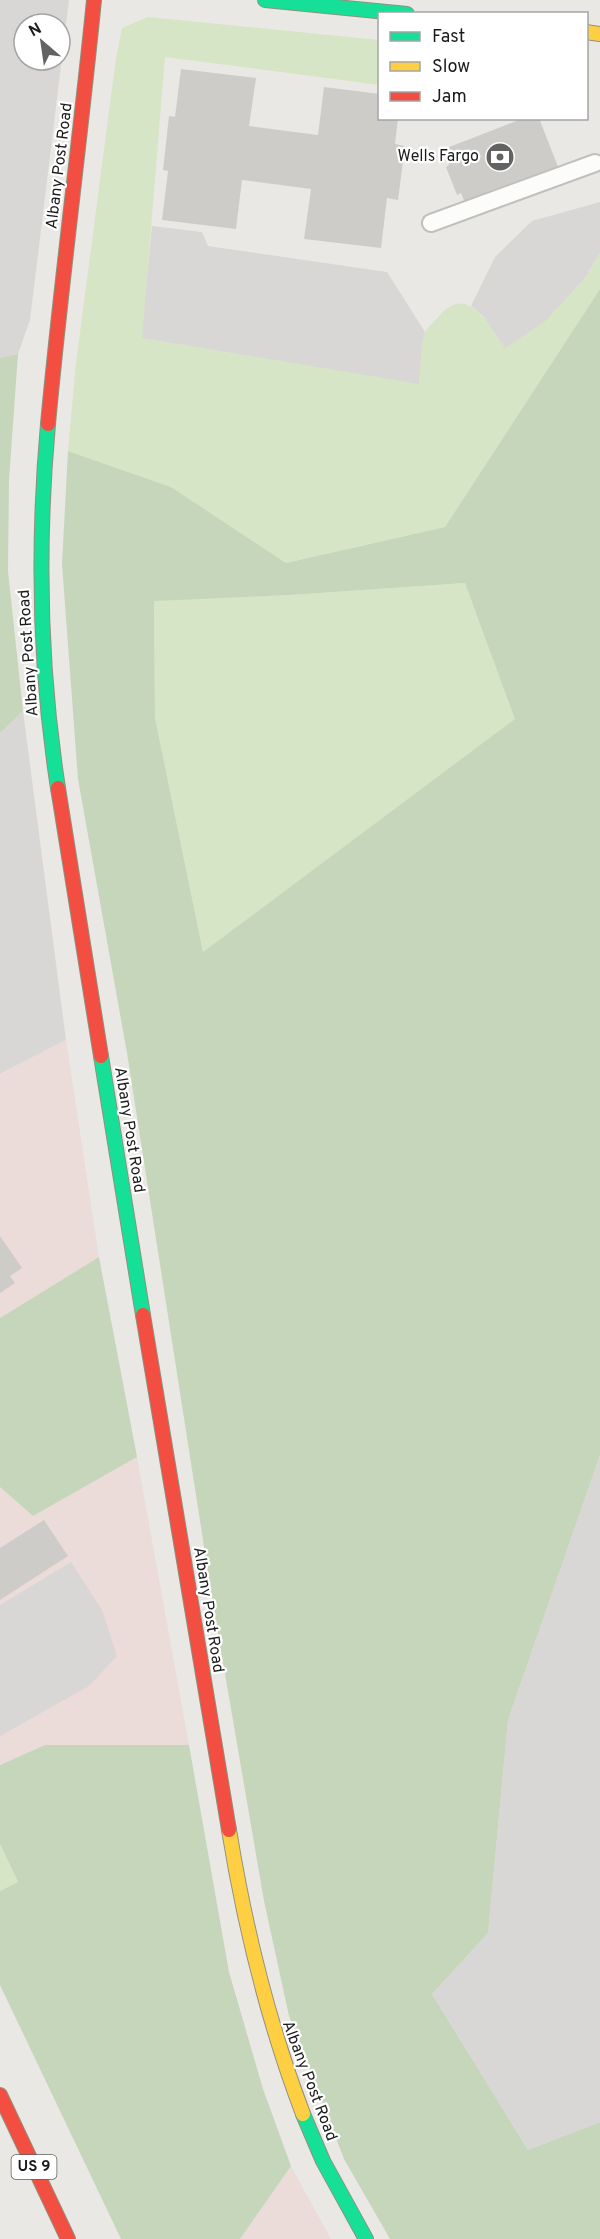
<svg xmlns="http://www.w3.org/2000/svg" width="600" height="2239" font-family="Overpass,sans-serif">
  <rect width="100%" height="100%" fill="#eae8e4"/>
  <path fill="#d9d7d5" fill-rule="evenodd" d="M0 0H69L30 320 18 354 0 358ZM24 24H60V60H24Z
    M23 711 66 1040 0 1074V733Z
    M600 1455V2122L528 2150 432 1994 488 1933 508 1720Z"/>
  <path fill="#ebdcda" d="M66 1040 99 1257 0 1318V1074Z
    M137 1457 189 1745H45L0 1765V1487L33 1516Z
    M291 2166 331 2239H240Z"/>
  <path fill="#d8d7d5" d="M600 202V253L585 278 546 321 505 349 483 316 471 306 495 257 532 221Z
    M152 226 202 232 208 246 387 272 425 332 419 385 141 338Z
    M71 1562 102 1610 117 1656 89 1686 0 1736V1605Z"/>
  <path fill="#d6e5c5" d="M148 17 379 40 380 85 165 57 142 338 419 384C421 371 420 344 425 333 427 327 436 320 440 315 470 282 490 329 505 348L546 321 585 278 600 253V289L445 527 286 563 171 487 68 451 76 363 116 58 122 28Z
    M465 583 516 719 203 952 155 718 154 600 290 595Z
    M0 1844 18 1882 0 1891Z"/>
  <path fill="#c5d6bb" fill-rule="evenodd" d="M600 289V1455L508 1720 488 1933 432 1994 528 2150 600 2122V2239H390L344 2159 289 2016 264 1901 213 1604 127 1053 78 779 62 564 68 451 171 487 286 563 445 527ZM465 583 515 719 203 952 155 718 154 601 290 595Z
    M18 354 9 480 8 571 23 711 0 733V358Z
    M99 1257 137 1457 33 1516 0 1487V1318Z
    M45 1745H189L229 1972 263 2089 291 2166 240 2239H121L0 1985V1891L18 1882 0 1844V1765Z"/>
  <path fill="#ceccc9" d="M181 69 256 78 249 126 318 135 324 87 380 94V118H398L395 144 405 146 398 200 387 198 381 248 304 239 311 189 242 180 236 229 162 220 168 171 163 170 169 116 175 117Z
    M524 118H539L560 172 467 208 461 193 457 195 446 167 449 165 444 149Z
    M0 1236 22 1268 10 1276 15 1283 0 1293Z
    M44 1520 68 1556 0 1600V1548Z"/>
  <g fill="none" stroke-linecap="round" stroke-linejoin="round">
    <g stroke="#c1c0be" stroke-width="20">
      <path id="lane" d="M431 223 595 163"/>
    </g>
    <g stroke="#90917e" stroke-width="16">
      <path id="fast" d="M265 0 407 14
        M48 424C37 547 39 666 58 788
        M101 1056 143 1315
        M303 2114 323 2161 366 2239"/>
    </g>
    <g stroke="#90917e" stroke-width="16">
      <path id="slow" d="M586 32 600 34
        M229 1830C245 1928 268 2022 303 2114"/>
    </g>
    <g stroke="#90917e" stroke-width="16">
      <path id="jam" d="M48 424C61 282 80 142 94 0
        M58 788 101 1056
        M143 1315 229 1830
        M0 2095 68 2239"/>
    </g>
    <use href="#lane" stroke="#fcfcfb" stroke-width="16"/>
    <use href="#fast" stroke="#16e098" stroke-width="14"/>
    <use href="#slow" stroke="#ffcf43" stroke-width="14"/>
    <use href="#jam" stroke="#f24e42" stroke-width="14"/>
  </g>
  <defs>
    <g id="bank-disc" transform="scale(1.5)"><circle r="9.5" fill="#636361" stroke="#fff"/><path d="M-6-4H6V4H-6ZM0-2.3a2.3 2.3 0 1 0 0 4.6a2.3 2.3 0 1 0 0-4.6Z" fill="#fff"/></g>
  </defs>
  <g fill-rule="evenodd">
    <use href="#bank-disc" x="500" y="157"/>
  </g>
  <g text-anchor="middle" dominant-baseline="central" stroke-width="4.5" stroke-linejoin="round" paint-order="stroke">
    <rect fill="#fff" stroke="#5f5f5f" stroke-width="1.5" x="11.5" y="2155" width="45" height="24" rx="4.5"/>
    <g font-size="15" font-weight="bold" fill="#1b1b1b">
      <text x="34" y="2167">US 9</text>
    </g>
    <g font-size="16" fill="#1b1b1b" stroke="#fff" text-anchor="end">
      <text x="479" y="157">Wells Fargo</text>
    </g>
    <g font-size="16" fill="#1b1b1b" stroke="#fff">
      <text transform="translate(60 166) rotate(-83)">Albany Post Road</text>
      <text transform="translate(29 653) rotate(-94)">Albany Post Road</text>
      <text transform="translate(129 1130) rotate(81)">Albany Post Road</text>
      <text transform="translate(208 1610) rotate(81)">Albany Post Road</text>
      <text transform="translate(309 2081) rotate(69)">Albany Post Road</text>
    </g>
  </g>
  <rect x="378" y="12" width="210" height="108" fill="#ffffff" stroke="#a4a4a4" stroke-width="1.5"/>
  <rect x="390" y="32" width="30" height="9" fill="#16e098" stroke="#a4a4a4" stroke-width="1.5"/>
  <text x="432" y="42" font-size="18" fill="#1b1b1b">Fast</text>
  <rect x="390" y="62" width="30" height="9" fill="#ffcf43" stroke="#a4a4a4" stroke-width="1.5"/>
  <text x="432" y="72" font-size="18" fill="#1b1b1b">Slow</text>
  <rect x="390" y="92" width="30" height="9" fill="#f24e42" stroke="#a4a4a4" stroke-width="1.5"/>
  <text x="432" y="102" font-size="18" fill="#1b1b1b">Jam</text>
  <g transform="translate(42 42) rotate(331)"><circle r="28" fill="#ffffff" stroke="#a4a4a4" stroke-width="1.5"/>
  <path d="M0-4.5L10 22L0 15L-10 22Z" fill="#636361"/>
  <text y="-9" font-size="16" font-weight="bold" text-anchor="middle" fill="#1b1b1b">N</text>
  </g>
</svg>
